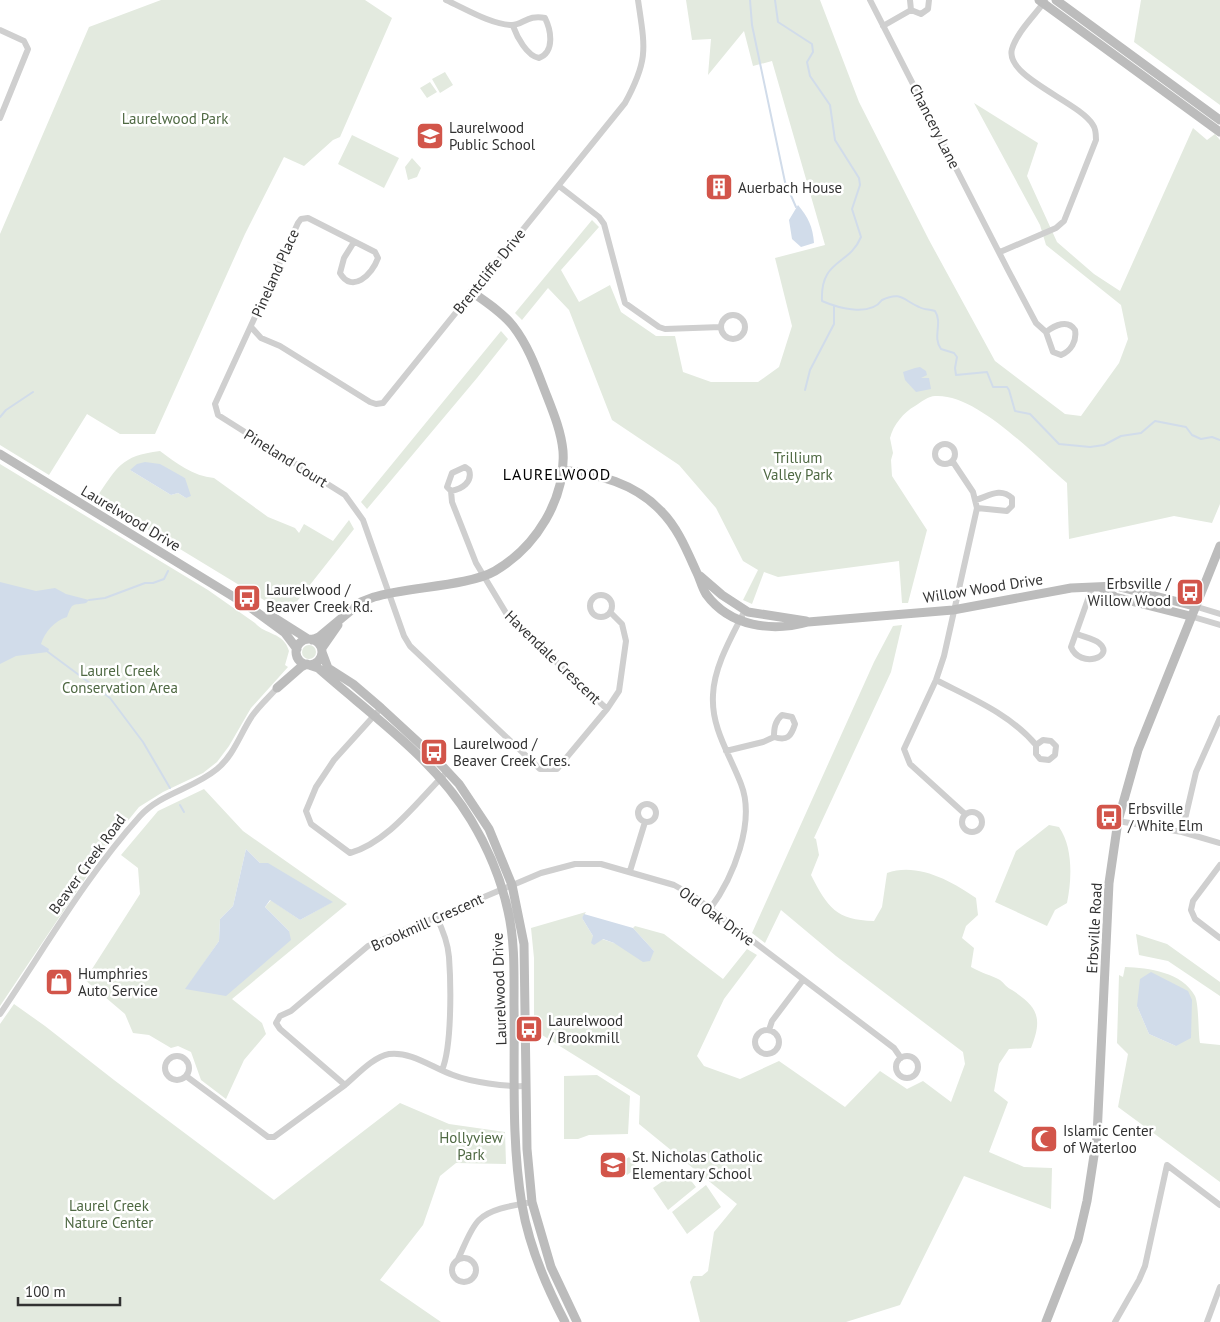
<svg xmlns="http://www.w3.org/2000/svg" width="1220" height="1322" font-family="'PT Sans',sans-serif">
  <rect width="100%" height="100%" fill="#fff"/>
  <path fill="#e3eadf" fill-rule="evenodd" d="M161 0H365L392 18 340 137 333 140 304 166 284 157 245 234 155 434H120L87 414 49 475 0 445V234L89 27Z
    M686 0H820L859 102 929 240 995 361 1065 414 1081 416 1119 363 1128 339 1121 305 1046 245 1040 225 974 103 1038 143 1027 176 1057 242 1094 274 1120 291 1193 128 1207 140 1215 134 1220 140V504L1212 523 1174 516 1069 539 1067 483C1036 457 977 393 935 396 929 396 921 402 915 406 904 412 893 425 890 438L893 453 891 460 892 476 927 530 908 603H902L899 561 778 577 764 572 752 604 743 600 758 570 743 561 716 508 679 465 612 420 569 310 548 288 522 320 515 313 592 220 599 227 561 270 579 302 610 285 621 312 656 336H675L683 372 711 382H758L779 367 792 326 775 258 825 245 772 61 753 66 744 31 708 75 711 39 692 40Z
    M1141 0H1220V105L1134 42Z
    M445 72 453 85 440 93 432 79Z
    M430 82 437 92 427 98 420 88Z
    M352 135 399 158 384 188 338 164Z
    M412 158 421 168 417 177 408 180 405 167Z
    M501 331 508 339 477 378 367 509 361 502Z
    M160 451C176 463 193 476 214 478L268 517 295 528 299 533 304 524 333 541 349 520 354 529 287 614 96 498C118 467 120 456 160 451ZM130 470 185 478 186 498 178 493 171 495Z
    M0 464 208 590 255 623C265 635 284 632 289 651L285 665 288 667 251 708 229 746 217 762 203 773 163 792 139 807 105 849 0 1006Z
    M902 625 891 672 814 838 816 839 819 855 811 875C828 908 836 920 874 921L882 907 887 873C917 862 952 881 976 898L978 915 966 926 962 938 974 948 971 967C981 973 991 975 1000 980 1004 983 1007 988 1012 990 1038 1007 1043 1018 1031 1048L1009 1049 999 1064 994 1091 1008 1102 989 1152 1024 1167 1052 1168 1051 1209 964 1176 900 1305 846 1322H700L690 1282 693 1276H702L708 1271 714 1232 737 1204 639 1124 640 1096 534 1030V958L531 928 586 912 582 918 593 936 614 943 654 951 633 928 635 926 664 934 723 979 747 949 757 955 724 999 697 1056 704 1066 740 1079 779 1061 845 1107 880 1071 907 1089 923 1081 951 1102 965 1064 963 1052 836 956 781 910 765 943 752 933 874 662 893 626Z
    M302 652a7 7 0 1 1 14 0a7 7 0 1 1-14 0Z
    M204 789 243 831 347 904 232 999 262 1023 266 1034 244 1060 226 1099 201 1080 191 1052 178 1046 171 1048 149 1035 133 1033 125 1014 85 980 140 894 138 868 121 855 158 811ZM246 849 260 863 332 902 300 920 271 900 265 907 289 931 186 989 219 941 220 919 233 906Z
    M1049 825 1059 827C1073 847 1072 879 1067 903L1055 910 1047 926 995 902 1016 851Z
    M1136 934 1167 944 1220 982V996L1168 961 1139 955Z
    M1125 967C1149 968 1182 972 1195 996 1199 1005 1198 1032 1200 1043L1220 1045V1182L1118 1107 1128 1054 1117 1043 1119 975 1123 977ZM1137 1006 1176 1046 1149 1034Z
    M14 1004 45 1026 114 1080 274 1200 400 1103 449 1124 505 1132 506 1164 456 1163 440 1176 423 1225 380 1280 441 1322H0V1024Z
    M597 1075 630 1096 628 1134 589 1135 578 1139H564V1076Z
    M629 1157 637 1168 627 1175 619 1164Z
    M681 1168 696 1187 668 1210 653 1188Z
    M706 1185 721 1207 687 1234 672 1212Z"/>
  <path fill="#d1dcea" d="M798 205C808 217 813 227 814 243L801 247 792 239 789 220Z
    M915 368 920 367 926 371 927 375 921 378H929L931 389 916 392 905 380 903 372Z
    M145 462 160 464 185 478 191 496 186 498 178 493 171 495 130 470 137 464Z
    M0 582 36 591 55 588 66 594 89 600 86 603C72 606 73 601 67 617 54 621 45 632 41 644L49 649 48 652 16 656 0 664Z
    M246 849 260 863H268L333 902 300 920 270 900 265 907 289 931 291 940 226 996 185 989 219 941 220 919 233 906Z
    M584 914 633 928 654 951 650 961 643 962 614 943 603 939 594 945 591 943 593 936 582 918Z
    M1151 972 1188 991 1192 1000 1191 1038 1176 1046 1149 1034 1137 1006 1140 979Z"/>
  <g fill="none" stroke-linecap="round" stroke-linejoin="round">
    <path stroke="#d1dcea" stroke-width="2" d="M750 0 752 25 785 182 796 207
      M775 0 778 22 812 44 813 52 807 62 810 76 830 105 835 140 859 178 860 185 852 209 861 237C849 266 820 259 822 301 838 308 870 317 882 300 901 291 903 300 919 307 924 310 930 309 935 311 943 323 932 337 941 349L954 353 957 357 955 368 956 375 987 372 993 387H1007L1009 390 1015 411 1030 414 1059 444 1090 447 1104 445 1121 436 1141 433 1155 421 1186 427 1192 435 1201 439 1212 437 1220 440
      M805 390 810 370 834 324V306
      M0 417 6 410 33 392
      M89 600 105 598 145 583H153L164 579 168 571
      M48 652 110 698 143 742 170 788
      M180 805 184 812"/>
    <path stroke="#cfcfcf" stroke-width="6" d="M446 0C464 8 492 25 512 25 522 25 529 14 545 18 551 30 555 52 539 58 527 56 517 37 513 26
      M870 0 1008 270 1036 323 1046 332 1053 352 1061 355C1071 351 1077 341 1075 330 1068 319 1055 325 1046 332
      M910 0 911 10 921 14 928 9 929 0
      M883 26 911 10
      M0 30 24 41 28 49 0 118
      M559 186 599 217 604 224 625 303 659 327 665 329 721 327
      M354 242 344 258 340 273C352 294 372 275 378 258L375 252 308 218 301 219 298 223 215 404 218 415 345 495 363 520 404 636 410 646 540 769H557L607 709 619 691 626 641 622 624 610 612
      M1000 252 1056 228 1064 221 1096 140C1096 134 1096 129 1093 125 1080 102 1004 77 1012 49 1017 32 1035 15 1045 1
      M721 327a12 12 0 1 1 24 0a12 12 0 1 1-24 0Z
      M251 327 261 338 280 346 370 402 376 404 383 403 625 103C649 59 645 48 638 0
      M935 454a10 10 0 1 1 20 0a10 10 0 1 1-20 0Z
      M953 462 973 492 977 508 944 656 936 680 904 749 910 764 965 814
      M451 491 447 487 452 473 465 467 469 470C473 482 462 489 451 491L452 502 476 563 509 618 607 709
      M976 500C989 496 1000 487 1012 498V506L1007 511 977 508
      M590 606a11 11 0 1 1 22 0a11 11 0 1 1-22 0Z
      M1194 606 1220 614
      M1190 616 1220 625
      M1077 634C1084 637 1094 639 1099 643 1116 657 1080 669 1071 647L1092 588
      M936 680C971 698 1010 714 1036 745V754L1040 759 1049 760 1055 755 1056 746 1051 741 1043 740 1036 745
      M381 708 334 760 316 787 306 811 311 824 350 853C389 842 419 799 447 772
      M782 715 792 717 795 724C791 737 787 741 774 737 774 728 775 721 782 715Z
      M726 751 763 742 774 737
      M638 813a9 9 0 1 1 18 0a9 9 0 1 1-18 0Z
      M962 822a10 10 0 1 1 20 0a10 10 0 1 1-20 0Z
      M1118 821 1182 832 1220 843
      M1182 832 1196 772 1220 718
      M1220 865 1193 901 1191 910 1195 919 1220 938
      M630 871 645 822
      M710 909C733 878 756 822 741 784 730 755 711 728 713 695 714 666 732 636 745 610
      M436 916C442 928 448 944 449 957 451 984 452 1047 442 1070
      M0 1014C45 948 86 876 140 816 161 793 193 789 217 769 234 755 240 734 252 716 259 706 269 697 277 688
      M769 1030 772 1021 803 980
      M755 1042a12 12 0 1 1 24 0a12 12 0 1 1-24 0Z
      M896 1067a11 11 0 1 1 22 0a11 11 0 1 1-22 0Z
      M165 1068a12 12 0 1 1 24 0a12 12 0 1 1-24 0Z
      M186 1076 268 1137H274L345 1085
      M525 1086C506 1087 471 1082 453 1075 433 1068 411 1051 389 1054 373 1057 357 1075 345 1085L280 1029 276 1023 280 1016 291 1011 368 946 541 873 575 864H601L674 885 692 895 894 1048 901 1058
      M452 1270a12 12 0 1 1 24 0a12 12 0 1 1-24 0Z
      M458 1259C464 1247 470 1229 479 1220 491 1208 516 1205 532 1202
      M1115 1322 1139 1280 1145 1266 1167 1165 1220 1205
      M1207 1322 1220 1287"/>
    <path stroke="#bcbcbc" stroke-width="9" d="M1039 0 1220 132
      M1056 0 1220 120
      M0 454 247 605 285 633 297 649
      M562 470C598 474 635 483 661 511 678 528 687 551 697 573 700 579 702 588 706 594 730 627 772 632 808 622L953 610 1071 588 1116 586 1194 606
      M700 576 722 595 748 612 806 621
      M1102 588 1115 597 1190 616
      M270 615 308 639
      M296 652a13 13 0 1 1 26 0a13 13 0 1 1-26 0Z
      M312 640 319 637 361 602 374 597C407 587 469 586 495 571 536 547 566 499 563 451 561 429 551 407 543 386 535 365 527 344 513 326 502 312 486 302 472 292
      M322 648 338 625
      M322 652 328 668 353 684 381 708 431 754 459 784 489 829 512 885 524 944 527 1149 532 1202 551 1267 577 1322
      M309 665 318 668C371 715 434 758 471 820 488 848 501 879 508 911 515 941 514 973 514 1005 515 1072 511 1139 522 1205 529 1246 546 1286 565 1322
      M277 688 301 667 307 664
      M1046 1322 1078 1240 1087 1201 1097 1136 1109 883 1118 821 1138 750 1220 546"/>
  </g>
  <defs>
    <g id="school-square" transform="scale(1.4375)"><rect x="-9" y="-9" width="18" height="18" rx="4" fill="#d2554a" stroke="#fff"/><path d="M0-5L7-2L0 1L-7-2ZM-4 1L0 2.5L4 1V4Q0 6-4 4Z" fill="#fff"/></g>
    <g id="building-square" transform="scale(1.4375)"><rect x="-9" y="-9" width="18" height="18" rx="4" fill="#d2554a" stroke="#fff"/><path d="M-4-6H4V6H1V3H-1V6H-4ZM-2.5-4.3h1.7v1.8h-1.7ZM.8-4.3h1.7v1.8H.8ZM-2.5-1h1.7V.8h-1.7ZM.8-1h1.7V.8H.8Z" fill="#fff"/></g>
    <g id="bus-square" transform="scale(1.4375)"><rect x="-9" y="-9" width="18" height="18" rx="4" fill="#d2554a" stroke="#fff"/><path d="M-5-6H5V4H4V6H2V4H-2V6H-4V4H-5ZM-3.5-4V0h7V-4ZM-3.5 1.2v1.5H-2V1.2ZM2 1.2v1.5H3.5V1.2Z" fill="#fff"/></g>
    <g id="shop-square" transform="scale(1.4375)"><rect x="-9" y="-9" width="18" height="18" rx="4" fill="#d2554a" stroke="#fff"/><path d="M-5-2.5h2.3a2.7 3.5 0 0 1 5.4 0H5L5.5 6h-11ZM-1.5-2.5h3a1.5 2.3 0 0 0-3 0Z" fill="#fff"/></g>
    <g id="mosque-square" transform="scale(1.4375)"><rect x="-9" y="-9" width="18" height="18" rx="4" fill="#d2554a" stroke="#fff"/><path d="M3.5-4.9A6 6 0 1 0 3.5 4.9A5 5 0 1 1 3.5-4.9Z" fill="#fff"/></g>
  </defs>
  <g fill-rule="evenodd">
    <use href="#school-square" x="430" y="136"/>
    <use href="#building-square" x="719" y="187"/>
    <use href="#bus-square" x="1190" y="592"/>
    <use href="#bus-square" x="247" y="598"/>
    <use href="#bus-square" x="434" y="752"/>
    <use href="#bus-square" x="1109" y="817"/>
    <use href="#shop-square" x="59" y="982"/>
    <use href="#bus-square" x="529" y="1029"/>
    <use href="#mosque-square" x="1044" y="1139"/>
    <use href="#school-square" x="613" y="1165"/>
  </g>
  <g text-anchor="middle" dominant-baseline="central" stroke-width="5" stroke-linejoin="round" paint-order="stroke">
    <g font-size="15" fill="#4f6943" stroke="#fff">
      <text x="175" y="118">Laurelwood Park</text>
      <text x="798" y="457">Trillium<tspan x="798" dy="17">Valley Park</tspan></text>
      <text x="120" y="670">Laurel Creek<tspan x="120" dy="17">Conservation Area</tspan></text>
      <text x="471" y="1137">Hollyview<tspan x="471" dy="17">Park</tspan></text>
      <text x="109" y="1205">Laurel Creek<tspan x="109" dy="17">Nature Center</tspan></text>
    </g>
    <g font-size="15" fill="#323232" stroke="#fff">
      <text transform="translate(935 126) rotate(63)">Chancery Lane</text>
      <text transform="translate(489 271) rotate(-51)">Brentcliffe Drive</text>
      <text transform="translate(275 273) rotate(-66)">Pineland Place</text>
      <text transform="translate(286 458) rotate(32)">Pineland Court</text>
      <text transform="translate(131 518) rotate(31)">Laurelwood Drive</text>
      <text transform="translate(983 588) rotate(-9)">Willow Wood Drive</text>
      <text transform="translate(553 657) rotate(44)">Havendale Crescent</text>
      <text transform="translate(87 864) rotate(-54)">Beaver Creek Road</text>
      <text transform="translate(717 916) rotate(36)">Old Oak Drive</text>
      <text transform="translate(427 922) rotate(-24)">Brookmill Crescent</text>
      <text transform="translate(1094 928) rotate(-87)">Erbsville Road</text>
      <text transform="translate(499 989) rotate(-92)">Laurelwood Drive</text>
    </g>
    <g font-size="15" fill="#323232" stroke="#fff" text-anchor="start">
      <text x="449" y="127">Laurelwood<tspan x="449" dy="17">Public School</tspan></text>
      <text x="738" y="187">Auerbach House</text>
      <text x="1171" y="583" text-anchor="end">Erbsville /<tspan x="1171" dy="17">Willow Wood</tspan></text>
      <text x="266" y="589">Laurelwood /<tspan x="266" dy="17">Beaver Creek Rd.</tspan></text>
      <text x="453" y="743">Laurelwood /<tspan x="453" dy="17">Beaver Creek Cres.</tspan></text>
      <text x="1128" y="808">Erbsville<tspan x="1128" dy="17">/ White Elm</tspan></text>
      <text x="78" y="973">Humphries<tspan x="78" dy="17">Auto Service</tspan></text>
      <text x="548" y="1020">Laurelwood<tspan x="548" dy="17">/ Brookmill</tspan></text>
      <text x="1063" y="1130">Islamic Center<tspan x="1063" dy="17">of Waterloo</tspan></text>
      <text x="632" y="1156">St. Nicholas Catholic<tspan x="632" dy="17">Elementary School</tspan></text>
    </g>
    <g font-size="16" letter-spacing="1" fill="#000" stroke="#fff">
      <text x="557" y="474">LAURELWOOD</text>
    </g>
  </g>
  <path d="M18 1297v8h102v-8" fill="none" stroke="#323232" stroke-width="2.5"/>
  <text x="25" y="1297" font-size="15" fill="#323232" stroke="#ffffff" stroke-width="4" paint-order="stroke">100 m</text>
</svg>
